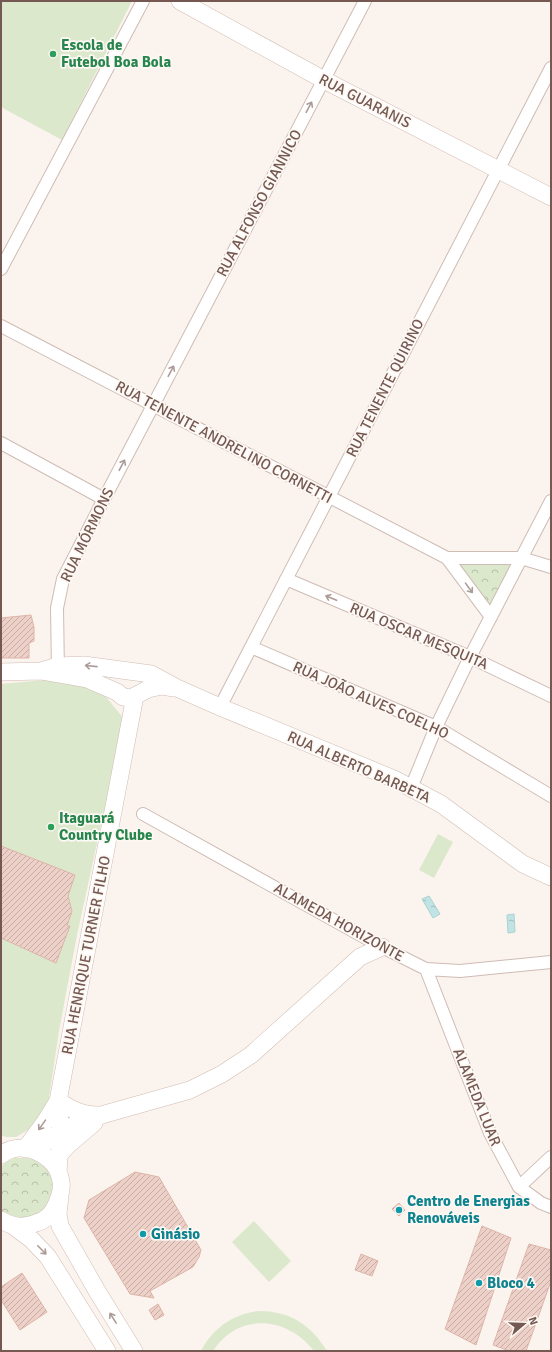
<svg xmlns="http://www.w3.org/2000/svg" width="552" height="1352" font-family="Signika,sans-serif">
  <defs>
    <pattern id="park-crowns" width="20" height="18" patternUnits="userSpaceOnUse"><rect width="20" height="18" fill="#dbe8cc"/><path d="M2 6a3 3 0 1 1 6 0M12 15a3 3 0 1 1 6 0" fill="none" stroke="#b6bfa8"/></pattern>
    <pattern id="water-ripples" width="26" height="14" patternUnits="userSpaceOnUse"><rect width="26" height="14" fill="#c2e3e3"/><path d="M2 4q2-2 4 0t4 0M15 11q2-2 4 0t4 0" fill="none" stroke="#a2bbba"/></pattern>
    <pattern id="building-hatch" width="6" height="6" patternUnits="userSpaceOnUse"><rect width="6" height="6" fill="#edd0c7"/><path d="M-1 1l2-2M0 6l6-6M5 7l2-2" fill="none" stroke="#c5aca4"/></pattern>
  </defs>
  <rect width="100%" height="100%" fill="#fbf3ed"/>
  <path fill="#dbe8cc" d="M1 1H132L62 140 1 107Z
    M67 678 98 687 124 719 77 935 59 1031 48 1104 33 1127 16 1137H6L1 1135V684Z
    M438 834 453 842 434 878 419 870Z
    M254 1221 291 1261 269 1282 232 1242Z
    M258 1311C290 1311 310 1324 327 1351H314C287 1316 238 1312 213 1351H201C213 1328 232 1315 258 1311Z"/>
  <path fill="url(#park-crowns)" d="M519 559 489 616 451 560Z
    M15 1158H26L35 1160 44 1166 50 1174 53 1184V1194L43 1211 25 1220 5 1214 1 1210V1166L6 1162Z"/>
  <path fill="url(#water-ripples)" stroke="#aad3d4" d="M429 896 440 914 433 918 422 899Z
    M514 914 515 932 508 933 507 915Z"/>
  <path fill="url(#building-hatch)" stroke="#deb5a9" d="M31 615 34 627V641L29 643V658H1V618Z
    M1 846 75 875 68 896 72 911 67 926H70L56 963 1 938Z
    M135 1172 159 1177 201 1250 199 1257 193 1267 150 1291 154 1298 130 1294 84 1218 89 1200Z
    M399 1203 405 1210 399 1216 392 1209Z
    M482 1226 511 1238 476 1345 445 1329Z
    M529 1244 551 1250V1281L526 1351H509L493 1345Z
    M361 1254 378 1261 372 1276 355 1270Z
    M22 1273 47 1312 20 1330 1 1300V1287Z
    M158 1304 164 1315 155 1320 149 1310Z"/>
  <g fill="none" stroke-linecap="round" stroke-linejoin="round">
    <g stroke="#cebcb5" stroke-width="14">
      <path id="street" d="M1 269 143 1
        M1 326 447 558 491 617
        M1 443 104 499
        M447 558H521L551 567
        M286 579 470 657 551 696
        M251 647 436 727 551 796
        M58 673 57 608 63 579 104 499 365 1
        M220 707 551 68
        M411 788 436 727 470 657 551 501
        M143 814 382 947 426 969 460 971 551 962
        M426 969 490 1133 519 1187 541 1203 551 1207
        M519 1187 551 1157"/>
    </g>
    <g stroke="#d1bcb3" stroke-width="18">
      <path id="secondary" d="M180 1 324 80 551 197
        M41 671 58 666 84 665 151 674 177 688 220 707 394 779 441 804 523 864 551 877
        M1 672 41 671 87 679 117 692 123 697 131 698 148 689 162 686 174 688
        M58 1101C73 1110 81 1115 98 1115
        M25 1149 45 1122 58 1101
        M33 1150 61 1132 74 1125 105 1114 190 1090 222 1074 251 1055 360 957 382 947
        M1 1155C21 1139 54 1153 60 1177 63 1185 60 1196 57 1203 52 1214 47 1220 36 1223 24 1228 12 1227 1 1220
        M59 1155 68 1145 94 1123
        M58 1171 61 1132 58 1101 135 696
        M60 1196 58 1214 60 1226 97 1291 134 1351
        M12 1225 32 1240 48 1257 107 1351"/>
    </g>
    <use href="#street" stroke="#fff" stroke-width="12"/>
    <use href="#secondary" stroke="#fff" stroke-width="17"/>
  </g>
  <defs><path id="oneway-shaft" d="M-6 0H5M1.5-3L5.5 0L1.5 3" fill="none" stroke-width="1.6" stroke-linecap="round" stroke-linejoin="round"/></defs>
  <g stroke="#ac9b97">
    <use href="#oneway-shaft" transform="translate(309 107) rotate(-62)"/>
    <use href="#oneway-shaft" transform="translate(171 371) rotate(-62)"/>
    <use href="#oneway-shaft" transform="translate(122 465) rotate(-62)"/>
    <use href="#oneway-shaft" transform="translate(469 588) rotate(54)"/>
    <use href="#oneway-shaft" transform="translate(331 598) rotate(-157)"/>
    <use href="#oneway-shaft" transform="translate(91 666) rotate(-174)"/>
    <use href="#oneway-shaft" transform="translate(42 1125) rotate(125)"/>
    <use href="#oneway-shaft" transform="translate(42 1250) rotate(45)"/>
    <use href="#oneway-shaft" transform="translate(113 1318) rotate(-122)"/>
  </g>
  <g fill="#2e9e5b" stroke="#fdf8f3" stroke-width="1.5">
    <circle cx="53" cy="54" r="4"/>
    <circle cx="51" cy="827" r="4"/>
  </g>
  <g fill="#0f9aa8" stroke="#fdf8f3" stroke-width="1.5">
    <circle cx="399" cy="1210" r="4"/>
    <circle cx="143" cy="1234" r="4"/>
    <circle cx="479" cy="1283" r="4"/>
  </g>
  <g text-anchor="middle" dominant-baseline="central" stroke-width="3.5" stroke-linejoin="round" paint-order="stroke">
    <g font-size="15" font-weight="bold" fill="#27864d" stroke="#fdf8f3" text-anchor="start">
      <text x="61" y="45">Escola de<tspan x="61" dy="17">Futebol Boa Bola</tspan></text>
      <text x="59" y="818">Itaguará<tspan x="59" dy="17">Country Clube</tspan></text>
    </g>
    <g font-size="15" fill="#745851" stroke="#fdf8f3">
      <text transform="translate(365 101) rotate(27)">RUA GUARANIS</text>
      <text transform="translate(259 203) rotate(-62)">RUA ALFONSO GIANNICO</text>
      <text transform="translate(385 388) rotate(-63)">RUA TENENTE QUIRINO</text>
      <text transform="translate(224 442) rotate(28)">RUA TENENTE ANDRELINO CORNETTI</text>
      <text transform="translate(87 535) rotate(-64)">RUA MÓRMONS</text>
      <text transform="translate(419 636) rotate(23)">RUA OSCAR MESQUITA</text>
      <text transform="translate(371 700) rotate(24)">RUA JOÃO ALVES COELHO</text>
      <text transform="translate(359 767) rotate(24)">RUA ALBERTO BARBETA</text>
      <text transform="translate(339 922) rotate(29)">ALAMEDA HORIZONTE</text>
      <text transform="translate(86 955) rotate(-79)">RUA HENRIQUE TURNER FILHO</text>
      <text transform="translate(477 1097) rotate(68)">ALAMEDA LUAR</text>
    </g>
    <g font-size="15" font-weight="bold" fill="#0d838f" stroke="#fdf8f3" text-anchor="start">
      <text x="407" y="1201">Centro de Energias<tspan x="407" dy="17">Renováveis</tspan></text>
      <text x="151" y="1234">Ginásio</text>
      <text x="487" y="1283">Bloco 4</text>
    </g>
  </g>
  <rect width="552" height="1352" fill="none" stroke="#745851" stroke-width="4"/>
  <g transform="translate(524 1324) rotate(71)" stroke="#fdf8f3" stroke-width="3" paint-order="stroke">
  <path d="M0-3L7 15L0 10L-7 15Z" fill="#745851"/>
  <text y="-6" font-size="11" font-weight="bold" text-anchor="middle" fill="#745851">N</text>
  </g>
</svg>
